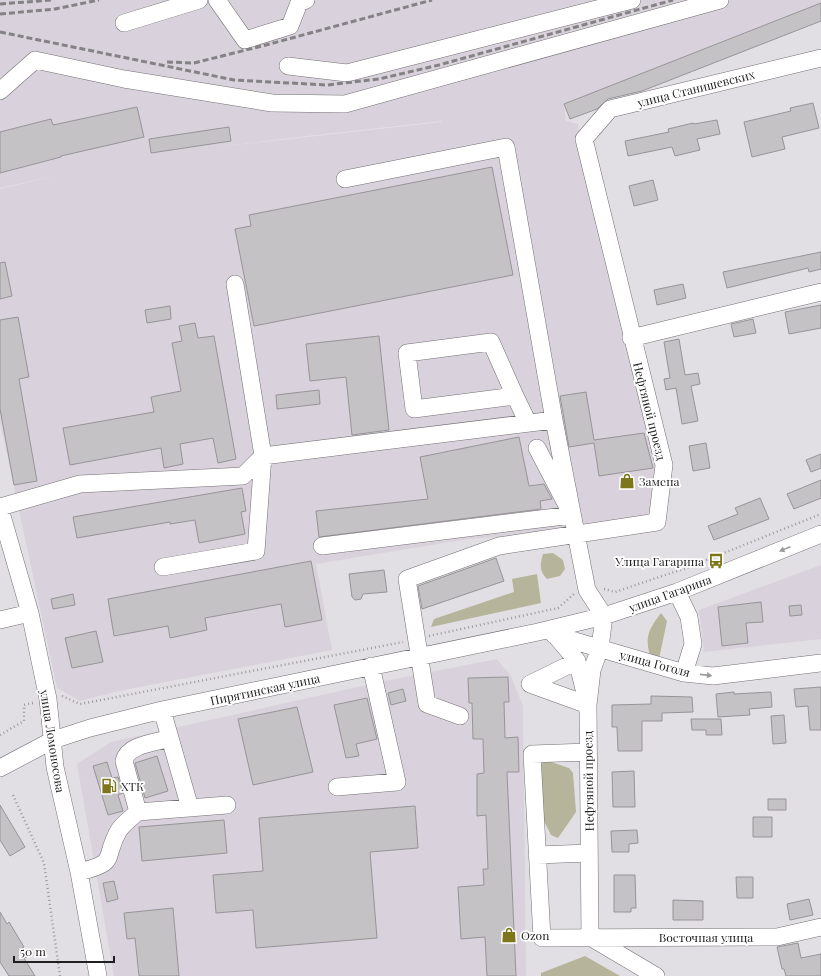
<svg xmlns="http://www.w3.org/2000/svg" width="821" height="976" font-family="'Playfair Display',serif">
  <rect width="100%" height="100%" fill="#e2dfe4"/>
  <path fill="#d9d1dc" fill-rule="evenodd" d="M0 0H821V3L564 104 566 121 578 124 583 170 659 466 654 517 546 534 468 539 316 564 332 650 119 691 80 701 57 688 0 422V189L64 174 0 188ZM442 121V122L209 148 307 136Z
    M821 565V639L704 652 699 610Z
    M497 659 511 676 523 706 526 976H114L77 764 111 742 380 682Z"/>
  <path fill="#b6b59b" d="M553 553 563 560 565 569 560 576 547 579C539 571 540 564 543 554Z
    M537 574 541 603 431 627 434 619 514 592 512 579Z
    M661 613 667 621 659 659 650 655C644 636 650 628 661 613Z
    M545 760 569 768 573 773 576 812 558 838 551 835 535 803 536 771Z
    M585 956 620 976H541V973Z"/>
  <path fill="#c5c2c6" stroke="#979498" d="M821 3V21L642 91 608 99 597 109 570 119 564 104Z
    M813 103 819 128 782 137 785 149 752 157 744 122 791 111 790 108Z
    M137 107 144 137 61 156V157L0 173V132L51 119 53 125Z
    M717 120 720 134 697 139 700 150 675 156 672 147 628 156 625 141 669 132 668 129 693 123 694 124Z
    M229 127 231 141 151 153 149 139Z
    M492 167 513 275 254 326 235 229 251 226 249 215Z
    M653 180 658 200 634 206 629 186Z
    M821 252V269L809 272 808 268 727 288 723 272Z
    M5 262 12 296 0 299V263Z
    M683 284 686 298 657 305 654 290Z
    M821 305V328L789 334 785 312Z
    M170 306 171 319 147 323 145 310Z
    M18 317 29 377 19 379 37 481 14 485 0 409V320Z
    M753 319 756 333 734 337 731 324Z
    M195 323 198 338 214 336 236 459 218 463 213 438 180 444 183 464 164 468 161 448 70 465 63 428 154 412 151 397 181 391 172 343 182 341 179 326Z
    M379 336 389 430 352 435 346 377 310 381 306 344Z
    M679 339 685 375 698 373 700 384 691 386 698 421 682 424 676 388 666 390 664 379 670 378 664 342Z
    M319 390 320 404 277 409 276 395Z
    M586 392 594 440 644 433 653 468 599 476 594 443 569 447 560 396Z
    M519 437 529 486 544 484 552 499 540 501 541 509 319 537 316 511 428 499 420 457Z
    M706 443 710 468 693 471 689 446Z
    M821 454V468L811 472 806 460Z
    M821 480V498L794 509 787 494Z
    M242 488 246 511 241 512 245 534 199 543 195 520 170 524V522L77 538 73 517Z
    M760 498 769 519 714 540 708 526 738 514 735 508Z
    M496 558 504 581 422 609 418 586Z
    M311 561 322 620 285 627 281 604 205 618 207 630 170 638 168 626 114 636 108 599Z
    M384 570 387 592 363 594 361 599 355 600 352 597 349 574Z
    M73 594 75 605 53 609 51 599Z
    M761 602 763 622 746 623 748 643 722 646 718 607Z
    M801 605 802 615 790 616 789 606Z
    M96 631 103 662 72 668 65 638Z
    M508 677 509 702H504L505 738 518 737 519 772H507L516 976H487L485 937 461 939 458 887 484 885 483 869H488L486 815 477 816V774L484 773 483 739H473L472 703H469L468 678Z
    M821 687V730H810L808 706 796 707 794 689Z
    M403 689 406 701 391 705 388 693Z
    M734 692V694L771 692 772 707 749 709 750 715 718 717 716 694Z
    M651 696 692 697 693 712 662 713V721H642V751H618L617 727H612V705L651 704Z
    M367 698 377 739 356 744 359 756 346 758 334 705Z
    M297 707 313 772 253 785 238 719Z
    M784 715 786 743 773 744 771 716Z
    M691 719H721L722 735H706V730H692Z
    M157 756 168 791 145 798 135 763Z
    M107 762 112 778 118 777 123 793 118 795 123 811 108 815 93 766Z
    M634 771 635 807H613L612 772Z
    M768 799H786V810H768Z
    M0 805 25 847 10 856 0 840Z
    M415 806 418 848 370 852 377 938 256 948 253 910 216 913 213 875 263 871 259 818Z
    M753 817H772V837H753Z
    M224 820 227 853 142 861 139 827Z
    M637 830 638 843 629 844V852H612L611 831Z
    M614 875H635L636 908H631V912H614Z
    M736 877H753V898H737Z
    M114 881 118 899 107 902 103 883Z
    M809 899 813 915 790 920 787 904Z
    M673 900 703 901V920H673Z
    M173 908 179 976H139L135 938 127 939 124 913Z
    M0 912 7 924 9 922 24 947 22 948 27 957 24 958 35 976H9L0 962Z
    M798 943 801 958 821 954V976H786L784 969H782L777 947Z"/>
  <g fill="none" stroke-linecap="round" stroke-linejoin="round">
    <g stroke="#737074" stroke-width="18">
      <path id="minor" d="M217 0 245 40 290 26 299 3 306 0
        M124 23 199 0
        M288 66 347 73 632 0
        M0 91 35 60 124 79 272 103 345 104 720 0
        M345 179 506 147 554 420
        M631 338 821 292
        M515 396 491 342 407 353 414 409 515 396 528 423
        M0 507 80 484 243 476 263 456 235 284
        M0 509 30 613 48 699 55 767 79 872 98 976
        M322 546 572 515 537 448
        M163 567 256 551 263 456 554 420 587 590 604 616 600 648 592 670 588 705
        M677 592 689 617 693 644 684 673
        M0 620 30 613
        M554 635 684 673 713 676 821 663
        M555 635 577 661 588 705 590 937
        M577 661 530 684 588 705
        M162 710 190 808
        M460 716 427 704 407 579 499 546 657 522 664 465 584 139 610 109 821 58
        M588 752 532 754 542 938 777 937 821 927
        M0 768 53 740 90 728 162 710 538 632 604 616 677 592 821 534
        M337 787 397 782 371 666
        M138 812 227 805
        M537 855 589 853
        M79 872C120 862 102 859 119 830 124 823 132 817 138 812L124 761C128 744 155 743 170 738
        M590 937 656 976"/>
    </g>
    <path stroke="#9c999d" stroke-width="2.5" stroke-dasharray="1 3" stroke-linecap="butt" d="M604 589 615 592 689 567 821 514
      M429 636 558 608 574 594
      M62 696 80 704 403 642
      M0 735 24 721V705L33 703
      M13 795 44 863 60 976"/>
    <use href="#minor" stroke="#fff" stroke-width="17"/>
    <path stroke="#848285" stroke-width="3" stroke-dasharray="6 3" stroke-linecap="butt" d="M0 4 52 0
      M0 14 55 9 99 0
      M0 32 234 80 327 85 379 79 439 65 673 0
      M167 62 194 63 266 45 432 0"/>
  </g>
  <defs><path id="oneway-solid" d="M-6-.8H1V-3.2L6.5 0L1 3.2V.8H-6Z"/></defs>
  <g fill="#9b9a9b">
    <use href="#oneway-solid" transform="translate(785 549) rotate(158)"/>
    <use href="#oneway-solid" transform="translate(706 675) rotate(6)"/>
  </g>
  <defs>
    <g id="shop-bare" transform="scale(1.2)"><path d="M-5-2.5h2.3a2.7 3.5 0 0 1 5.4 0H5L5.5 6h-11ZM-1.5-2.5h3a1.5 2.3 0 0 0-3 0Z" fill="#7d761a" stroke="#fff" stroke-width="2.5" paint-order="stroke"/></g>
    <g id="bus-bare" transform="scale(1.2)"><path d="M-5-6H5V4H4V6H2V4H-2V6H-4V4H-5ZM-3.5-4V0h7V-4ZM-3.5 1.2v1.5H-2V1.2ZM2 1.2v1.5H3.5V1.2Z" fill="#7d761a" stroke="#fff" stroke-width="2.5" paint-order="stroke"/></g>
    <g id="fuel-bare" transform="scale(1.2)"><path d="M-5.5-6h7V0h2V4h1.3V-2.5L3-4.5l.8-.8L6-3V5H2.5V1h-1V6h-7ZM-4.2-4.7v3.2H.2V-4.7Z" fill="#7d761a" stroke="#fff" stroke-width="2.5" paint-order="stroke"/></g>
  </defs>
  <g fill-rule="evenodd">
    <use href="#shop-bare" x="627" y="481"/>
    <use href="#bus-bare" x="716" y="561"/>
    <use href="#fuel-bare" x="109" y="786"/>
    <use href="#shop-bare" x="509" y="935"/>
  </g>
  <g text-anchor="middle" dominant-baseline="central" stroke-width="3.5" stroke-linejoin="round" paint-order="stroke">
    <g font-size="12" fill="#201f20" stroke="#fff">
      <text transform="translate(696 88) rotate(-14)">улица Станишевских</text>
      <text transform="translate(650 411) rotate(76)">Нефтяной проезд</text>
      <text transform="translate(670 593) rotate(-20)">улица Гагарина</text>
      <text transform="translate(655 663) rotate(15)">улица Гоголя</text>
      <text transform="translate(265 689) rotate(-12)">Пирятинская улица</text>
      <text transform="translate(53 741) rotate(81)">улица Ломоносова</text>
      <text transform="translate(588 781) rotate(-91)">Нефтяной проезд</text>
      <text x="706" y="937">Восточная улица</text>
    </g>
    <g font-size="12" fill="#201f20" stroke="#fff" text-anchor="start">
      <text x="639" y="481">Замена</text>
      <text x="704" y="561" text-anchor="end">Улица Гагарина</text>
      <text x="121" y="786">ХТК</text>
      <text x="521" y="935">Ozon</text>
    </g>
  </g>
  <path d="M14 956v6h100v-6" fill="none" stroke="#201f20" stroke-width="2"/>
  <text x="20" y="956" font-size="12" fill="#201f20" stroke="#ffffff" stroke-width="3" paint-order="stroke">50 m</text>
</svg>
